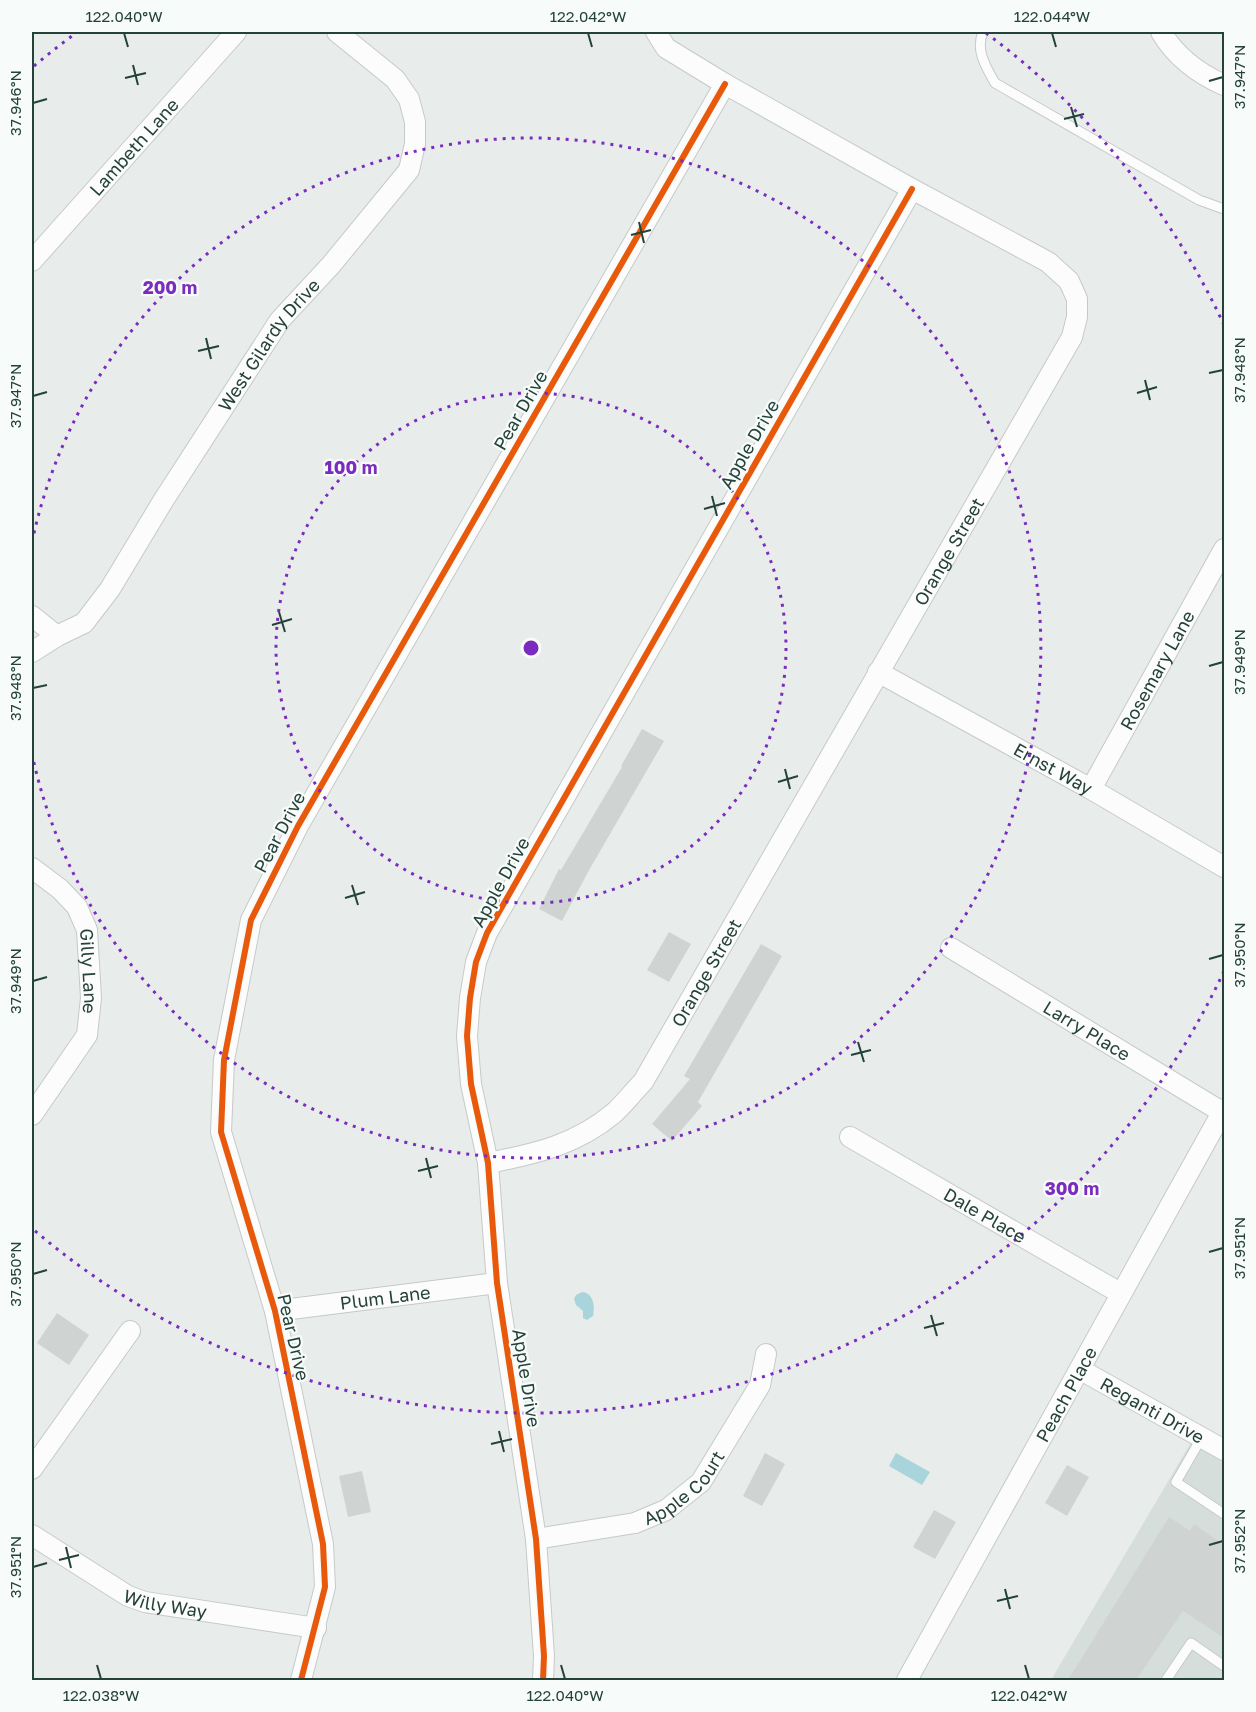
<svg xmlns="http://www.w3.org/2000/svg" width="1256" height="1712" font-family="'Golos Text',sans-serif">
  <rect width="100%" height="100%" fill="#e8edeb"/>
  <path fill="#d6dedb" d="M1196 1434 1224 1450V1680H1051Z"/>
  <path fill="#a9d4db" d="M582 1292C594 1293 595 1307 593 1316L587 1320 583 1318V1311L576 1305 574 1299 576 1295Z
    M896 1453 930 1472 922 1485 889 1466Z"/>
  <path fill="#cfd4d2" d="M642 729 664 741 588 872 562 921 539 909 559 869 561 870 622 767 621 766Z
    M669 932 691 944 669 982 647 970Z
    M761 944 782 956 698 1102 702 1106 672 1141 652 1124 690 1079 684 1076Z
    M57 1313 89 1335 69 1365 37 1343Z
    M765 1453 785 1464 762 1506 743 1496Z
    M1067 1465 1089 1477 1067 1516 1045 1503Z
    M362 1471 371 1512 348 1517 339 1476Z
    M934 1510 956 1522 935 1559 913 1547Z
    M1169 1517 1190 1531 1194 1524 1224 1545V1638L1183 1611 1136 1680H1068Z"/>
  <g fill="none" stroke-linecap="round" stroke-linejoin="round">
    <g stroke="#c5cac8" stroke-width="11">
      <path id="service" d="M983 32C975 50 986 67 995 83L1199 200 1224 209
        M1202 1437 1176 1482 1224 1514
        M1166 1680 1191 1643 1224 1666"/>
    </g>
    <g stroke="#c5cac8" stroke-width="22">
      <g id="minor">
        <path d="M1161 32C1176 57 1197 73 1224 85"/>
        <path id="s1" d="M32 261 236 32"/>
        <path d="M32 616 57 636"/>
        <path id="s2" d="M32 652 57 636 84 623 110 589 163 501 280 320 331 265 409 170 415 144V122L409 99 395 79 337 32"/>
        <path id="s3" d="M878 672 1091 789 1224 867"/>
        <path id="s4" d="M1091 789 1224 549"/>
        <path id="s5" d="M32 868 60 889 77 907 87 930 91 998 87 1035 32 1115"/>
        <path id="s6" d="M951 948 1222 1112"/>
        <path id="s7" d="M850 1137 1120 1293"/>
        <path id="s8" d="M488 1163C535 1154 576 1145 614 1113 624 1104 633 1092 643 1082L1072 337 1077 317V299L1069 281 1048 262 912 189 725 84 666 48 656 32"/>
        <path id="s9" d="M275 1311 497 1283"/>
        <path id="s10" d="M1081 1370 1224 1450"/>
        <path d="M32 1469 130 1331"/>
        <path id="s11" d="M32 1535 128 1596 145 1602 316 1628"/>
        <path id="s12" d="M536 1539 635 1523 666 1510 701 1482 760 1385 766 1354"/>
        <path d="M301 1680 325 1587 323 1544 275 1311 221 1132 224 1060 251 920 298 826 725 84"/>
        <path d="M543 1680 544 1656 536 1539 497 1283 488 1163 471 1084 467 1036 470 998 476 962 487 933 912 189"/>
        <path id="s13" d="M907 1680C1014 1490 1118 1299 1224 1109"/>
      </g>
    </g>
    <use href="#service" stroke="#fcfcfc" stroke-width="9"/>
    <use href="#minor" stroke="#fcfcfc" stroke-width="20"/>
    <g stroke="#f7fbf9" stroke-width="10">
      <path id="cycleway" d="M301 1680 325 1587 323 1544 275 1311 221 1132 224 1060 251 920 298 826 725 84
        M543 1680 544 1656 536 1539 497 1283 488 1163 471 1084 467 1036 470 998 476 962 487 933 912 189"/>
    </g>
    <use href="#cycleway" stroke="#e8590c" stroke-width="6"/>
  </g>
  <path fill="none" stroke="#24423a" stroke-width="2" d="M124 33 128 47M588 33 592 47M1052 33 1056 47M133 65 138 85M125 78 146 73M1209 81 1223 77M33 103 47 99M1071 107 1077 127M1064 119 1084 114M639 222 644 243M631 235 651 230M206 338 211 359M198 351 219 346M1209 373 1223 370M1145 380 1150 400M1137 393 1157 387M33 396 47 392M712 496 717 516M704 509 725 503M279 612 285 632M272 625 292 619M1209 666 1223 662M33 688 47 685M785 769 790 789M778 782 798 776M352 885 358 905M345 898 365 892M1209 959 1223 955M33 981 47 977M858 1042 864 1062M851 1055 871 1050M426 1158 431 1178M418 1171 438 1166M1209 1252 1223 1248M33 1274 47 1270M931 1315 937 1336M924 1328 944 1323M499 1431 504 1452M491 1444 512 1439M1209 1545 1223 1541M66 1547 71 1568M59 1560 79 1555M33 1567 47 1563M1005 1589 1010 1609M997 1601 1018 1596M97 1665 101 1679M561 1665 565 1679M1025 1665 1029 1679"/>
  <g fill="none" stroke="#7b2cbf" stroke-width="3" stroke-dasharray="3 6">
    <circle cx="531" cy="648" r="255"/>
    <path d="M32 542A510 510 0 1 1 32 754"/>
    <path d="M1224 971A765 765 0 0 1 34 1230M34 66A765 765 0 0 1 76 33M986 33A765 765 0 0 1 1224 325"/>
  </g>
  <g text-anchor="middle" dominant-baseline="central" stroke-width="4.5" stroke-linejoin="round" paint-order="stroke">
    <g font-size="18" fill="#24423a" stroke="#f7fbf9">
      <text stroke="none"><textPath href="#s1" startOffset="153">Lambeth Lane</textPath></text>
      <text stroke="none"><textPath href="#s2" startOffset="394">West Gilardy Drive</textPath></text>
      <text transform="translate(520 410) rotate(-60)">Pear Drive</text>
      <text transform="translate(749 444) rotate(-60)">Apple Drive</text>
      <text stroke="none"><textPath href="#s8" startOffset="792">Orange Street</textPath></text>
      <text stroke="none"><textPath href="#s4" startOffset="136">Rosemary Lane</textPath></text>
      <text stroke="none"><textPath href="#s3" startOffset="200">Ernst Way</textPath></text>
      <text transform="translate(279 832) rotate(-62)">Pear Drive</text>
      <text transform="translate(500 882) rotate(-61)">Apple Drive</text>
      <text stroke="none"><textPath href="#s5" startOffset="126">Gilly Lane</textPath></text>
      <text stroke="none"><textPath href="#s8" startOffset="306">Orange Street</textPath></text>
      <text stroke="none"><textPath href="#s6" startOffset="159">Larry Place</textPath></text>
      <text stroke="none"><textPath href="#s7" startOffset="156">Dale Place</textPath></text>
      <text stroke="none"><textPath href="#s9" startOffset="111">Plum Lane</textPath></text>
      <text transform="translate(294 1337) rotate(77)">Pear Drive</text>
      <text transform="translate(527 1378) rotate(81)">Apple Drive</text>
      <text stroke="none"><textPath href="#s13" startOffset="327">Peach Place</textPath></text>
      <text stroke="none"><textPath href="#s10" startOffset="82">Reganti Drive</textPath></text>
      <text stroke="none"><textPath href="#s12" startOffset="162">Apple Court</textPath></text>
      <text stroke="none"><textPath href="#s11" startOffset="152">Willy Way</textPath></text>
    </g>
  </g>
  <circle cx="531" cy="648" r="9" fill="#7b2cbf" stroke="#f7fbf9" stroke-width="3"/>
  <g font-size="18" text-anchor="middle" font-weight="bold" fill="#7b2cbf" stroke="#f7fbf9" stroke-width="4.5" stroke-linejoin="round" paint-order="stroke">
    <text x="170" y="294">200 m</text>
    <text x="351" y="474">100 m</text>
    <text x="1072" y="1195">300 m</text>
  </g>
  <rect width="1256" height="1712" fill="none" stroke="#f7fbf9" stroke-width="66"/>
  <rect x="33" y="33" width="1190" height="1646" fill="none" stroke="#24423a" stroke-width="2"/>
  <g font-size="15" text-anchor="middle" fill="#24423a">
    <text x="124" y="22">122.040°W</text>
    <text x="588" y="22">122.042°W</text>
    <text x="1052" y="22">122.044°W</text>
    <text transform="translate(1240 77) rotate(-90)" y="5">37.947°N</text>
    <text transform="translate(16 103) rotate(-90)" y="5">37.946°N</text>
    <text transform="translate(1240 370) rotate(-90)" y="5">37.948°N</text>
    <text transform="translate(16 396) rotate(-90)" y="5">37.947°N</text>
    <text transform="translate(1240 662) rotate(-90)" y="5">37.949°N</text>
    <text transform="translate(16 688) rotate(-90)" y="5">37.948°N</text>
    <text transform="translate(1240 955) rotate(-90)" y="5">37.950°N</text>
    <text transform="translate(16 981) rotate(-90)" y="5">37.949°N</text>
    <text transform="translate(1240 1248) rotate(-90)" y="5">37.951°N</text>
    <text transform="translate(16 1274) rotate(-90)" y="5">37.950°N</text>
    <text transform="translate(1240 1541) rotate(-90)" y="5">37.952°N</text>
    <text transform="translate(16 1567) rotate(-90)" y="5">37.951°N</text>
    <text x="101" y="1701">122.038°W</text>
    <text x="565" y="1701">122.040°W</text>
    <text x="1029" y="1701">122.042°W</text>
  </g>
</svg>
